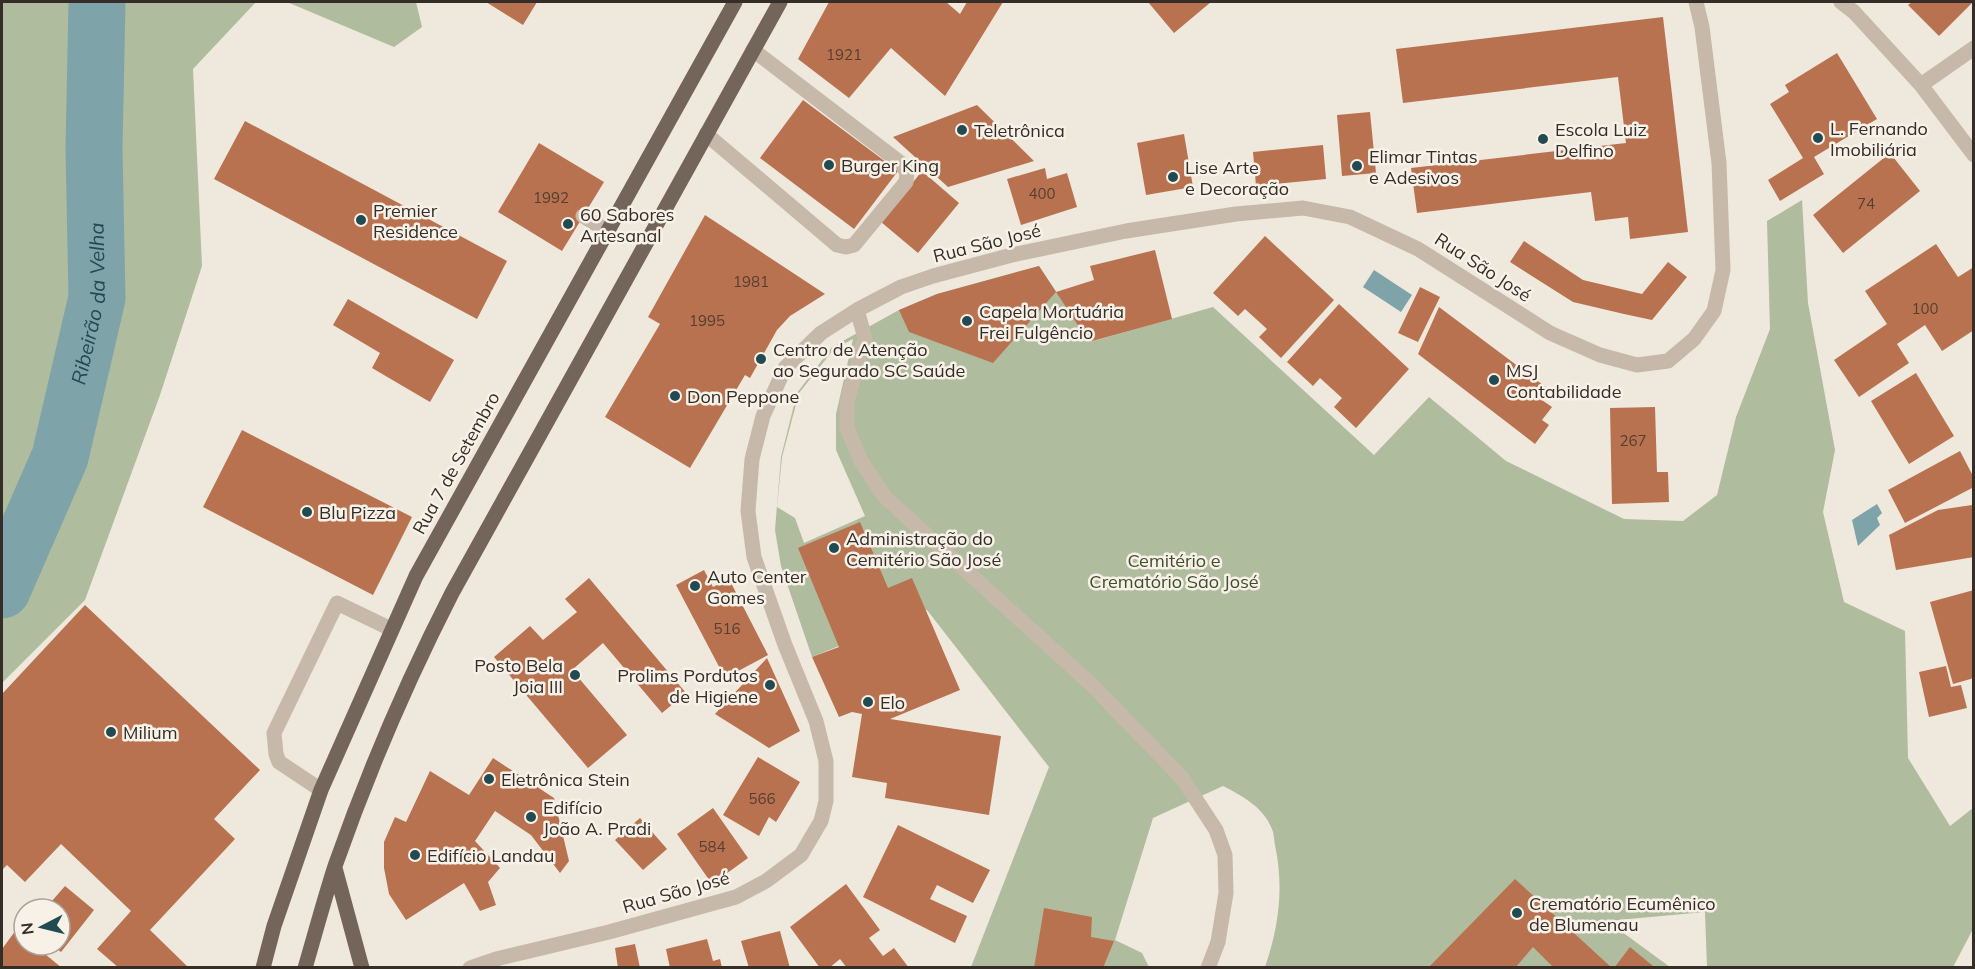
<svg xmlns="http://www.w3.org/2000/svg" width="1975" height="969" font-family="Mulish,sans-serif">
  <rect width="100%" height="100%" fill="#efe8dc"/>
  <path fill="#b0bc9e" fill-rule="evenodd" d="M2 2H256L193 69 202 266 160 395 85 600 2 683Z
    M287 2H416L422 27 394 47Z
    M1802 200 1808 303 1835 450 1823 512 1844 602 1905 631 1908 758 1950 826 1973 808V929L1953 967H1707L1705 912 1607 921 1670 967H1265C1279 927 1284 887 1275 845 1274 839 1274 832 1271 827 1263 807 1241 795 1223 786L1153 818 1115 940 1142 953 1149 967H971L1049 767 927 610 812 657 781 566 775 530 781 457 797 393 832 347 899 310 937 294 1039 266 1090 342 1213 307 1374 455 1429 397 1506 461 1624 519 1683 521 1717 495 1736 417 1770 329 1767 221ZM853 339 836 414V450L865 516 804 543 795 518 777 507 782 457 799 393 834 349Z"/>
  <path fill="#7ea4a9" d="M1374 270 1412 295 1401 312 1363 287Z
    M1877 504 1882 513 1877 518 1880 525 1858 546 1852 520Z"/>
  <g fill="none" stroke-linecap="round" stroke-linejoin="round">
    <path stroke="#7ea4a9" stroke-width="57" id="s1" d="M2 590 60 457 97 298 94 149 97 2"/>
  </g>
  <path fill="#b97250" d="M486 2H537L523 25Z
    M829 2H946L960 14 967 2H1003L945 96 891 48 849 98 798 59Z
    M1148 2H1211L1174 33Z
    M1912 2H1973L1939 36 1908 5Z
    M1663 17 1688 232 1630 239 1628 217 1595 221 1591 192 1417 213 1411 168 1626 143 1618 77 1403 103 1396 49Z
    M1837 53 1877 119 1814 157 1824 174 1780 201 1768 180 1803 158 1770 104 1789 92 1785 85Z
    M803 100 898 171 854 229 760 158Z
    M977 105 1034 161 948 187 893 137Z
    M1370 112 1376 173 1342 176 1337 115Z
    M245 121 507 261 477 319 214 179Z
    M1184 134 1193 187 1146 195 1137 143Z
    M539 143 604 182 562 251 498 212Z
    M1323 145 1326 179 1256 186 1253 152Z
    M1890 153 1920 191 1843 253 1813 215Z
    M1045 168 1047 179 1067 173 1077 207 1021 225 1007 179Z
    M922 171 959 203 918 253 881 222Z
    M705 215 825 294 790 316 777 330 750 378 745 375 690 468 605 417 660 324 648 317Z
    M1265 236 1334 300 1281 358 1259 337 1267 329 1245 309 1238 316 1213 293Z
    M1524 241 1583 280 1642 294 1668 262 1687 277 1652 320 1624 314 1573 302 1510 262Z
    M1936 244 1958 277 1974 267V330L1942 351 1925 325 1897 344 1909 363 1859 397 1834 360 1887 324 1865 291Z
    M1155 250 1172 319 1089 342 1056 292 993 363 909 332 899 310 937 294 1039 266 1056 292 1094 280 1090 266Z
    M1420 287 1440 297 1418 342 1398 333Z
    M348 299 454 360 430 402 372 368 380 353 333 325Z
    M1339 304 1409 369 1356 428 1334 407 1342 398 1320 378 1313 386 1287 362Z
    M1439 307 1547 388 1539 398 1552 407 1542 420 1549 425 1535 444 1418 354Z
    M1916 373 1954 436 1909 464 1871 401Z
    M1655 407 1657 472H1668L1669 502 1612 504 1610 408Z
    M242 430 412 517 373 595 203 507Z
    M1960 451 1974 478V487L1905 523 1888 490Z
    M1972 505 1974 557 1896 570 1889 535 1938 510Z
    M860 522 888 588 912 578 960 690 890 719 1001 736 989 815 885 798 887 783 852 777 862 714 852 712 839 717 812 657 839 647 798 548Z
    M704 570 713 587 729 579 768 655 725 678 676 585Z
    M589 578 686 693 662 713 603 643 572 670 627 735 588 768 494 657 530 626 543 640 577 612 565 599Z
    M1974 590V678L1953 684 1930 602Z
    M85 605 260 770 214 819 235 839 150 930 189 968H119L97 949 131 911 61 844 25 882 7 865 2 870V694Z
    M767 658 800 731 769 748 715 714Z
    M1946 666 1951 687 1961 685 1967 708 1929 717 1919 672Z
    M758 757 800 782 776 822 769 817 759 836 723 815Z
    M493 758 554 798 569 861 560 873 531 835 495 811 475 841 500 868 488 882 496 905 480 911 464 883 406 920 389 894 384 868V842L395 817 406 822 430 771 469 795Z
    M713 808 748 858 712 884 677 834Z
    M640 818 667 849 643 870 615 840Z
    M898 825 990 870 973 903 937 885 930 899 967 916 955 943 863 897Z
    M1515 879 1612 968H1554L1533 947 1515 968H1428Z
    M846 884 880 930 869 938 883 956 894 948 909 968H847L840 959 829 968H820L790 927Z
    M65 886 94 910 61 952 52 945H60V909H45Z
    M1044 908 1092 917 1091 937 1114 941 1103 968H1034Z
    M16 930 24 937V945H34L62 968H2V949Z
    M780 931 790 968H749L741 941Z
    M707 939 713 961 720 959 722 968H670L666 949Z
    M635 944 640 968H618L615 948Z
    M1630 947 1653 966 1652 968H1614Z"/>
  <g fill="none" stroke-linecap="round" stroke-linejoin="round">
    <path stroke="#c6b9a9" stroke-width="15" d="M1841 2 1854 12 1921 85 1974 155
      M1921 85 1974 48
      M706 134 837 245 846 247 854 245 906 182 907 173 902 164 753 50
      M583 216 607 231
      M857 310 865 338 847 402V428L861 461 885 497 1092 685 1182 778 1216 830 1225 855 1226 893 1218 942 1208 968
      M321 790 279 762 276 754 274 733 337 603 391 629
      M470 968 496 959 609 932 736 897 766 881 801 855 821 821 826 801V761L816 721 785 645 754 557 748 511 752 459 763 416 785 368 821 333 857 310 901 287 933 276 1012 255 1126 231 1236 214 1303 208 1350 217 1418 249 1550 333 1600 355 1637 365 1668 361 1694 339 1714 311 1723 270 1719 163 1702 27 1696 2"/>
    <path stroke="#74655b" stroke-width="15" d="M335 868 362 968
      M263 968 274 926 321 790 416 576 735 2
      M305 968C315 934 324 900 335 866 368 772 407 681 452 593L780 2"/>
  </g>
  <g fill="#224a51" stroke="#f7f1e8" stroke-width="2">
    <circle cx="962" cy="130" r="6"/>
    <circle cx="1818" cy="138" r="6"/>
    <circle cx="1543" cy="139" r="6"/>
    <circle cx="829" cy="165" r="6"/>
    <circle cx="1357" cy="166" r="6"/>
    <circle cx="1173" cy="177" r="6"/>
    <circle cx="361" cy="220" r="6"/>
    <circle cx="568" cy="224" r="6"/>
    <circle cx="967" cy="321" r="6"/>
    <circle cx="761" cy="359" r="6"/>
    <circle cx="1494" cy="380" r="6"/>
    <circle cx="675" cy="396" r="6"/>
    <circle cx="307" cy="512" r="6"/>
    <circle cx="834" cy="548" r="6"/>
    <circle cx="695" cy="586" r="6"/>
    <circle cx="575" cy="675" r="6"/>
    <circle cx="770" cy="685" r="6"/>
    <circle cx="868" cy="702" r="6"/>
    <circle cx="111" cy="732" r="6"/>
    <circle cx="489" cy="779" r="6"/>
    <circle cx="531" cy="817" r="6"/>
    <circle cx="415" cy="855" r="6"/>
    <circle cx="1517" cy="913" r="6"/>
  </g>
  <g text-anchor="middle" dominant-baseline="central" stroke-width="5" stroke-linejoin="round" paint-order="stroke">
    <g font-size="15" fill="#553e32">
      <text x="844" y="54">1921</text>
      <text x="1042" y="193">400</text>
      <text x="551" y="197">1992</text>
      <text x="1866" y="203">74</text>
      <text x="751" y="281">1981</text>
      <text x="1925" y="308">100</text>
      <text x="707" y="320">1995</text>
      <text x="1633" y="440">267</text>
      <text x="727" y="628">516</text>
      <text x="762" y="798">566</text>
      <text x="712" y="846">584</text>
    </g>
    <g font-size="18" fill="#342d28" stroke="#f7f1e8" text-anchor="start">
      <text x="1830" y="128">L. Fernando<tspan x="1830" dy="21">Imobiliária</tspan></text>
      <text x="1555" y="129">Escola Luiz<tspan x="1555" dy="21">Delfino</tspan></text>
      <text x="974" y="130">Teletrônica</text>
      <text x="1369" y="156">Elimar Tintas<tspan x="1369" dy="21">e Adesivos</tspan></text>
      <text x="841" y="165">Burger King</text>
      <text x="1185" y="167">Lise Arte<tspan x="1185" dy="21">e Decoração</tspan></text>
      <text x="373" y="210">Premier<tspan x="373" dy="21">Residence</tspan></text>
      <text x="580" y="214">60 Sabores<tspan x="580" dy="21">Artesanal</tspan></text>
      <text x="979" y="311">Capela Mortuária<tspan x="979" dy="21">Frei Fulgêncio</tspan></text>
      <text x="773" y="349">Centro de Atenção<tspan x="773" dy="21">ao Segurado SC Saúde</tspan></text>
      <text x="1506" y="370">MSJ<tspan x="1506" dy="21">Contabilidade</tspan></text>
      <text x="687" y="396">Don Peppone</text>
      <text x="319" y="512">Blu Pizza</text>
      <text x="846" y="538">Administração do<tspan x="846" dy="21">Cemitério São José</tspan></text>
      <text x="707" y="576">Auto Center<tspan x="707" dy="21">Gomes</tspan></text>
      <text x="563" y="665" text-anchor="end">Posto Bela<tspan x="563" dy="21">Joia III</tspan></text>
      <text x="758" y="675" text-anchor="end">Prolims Pordutos<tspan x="758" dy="21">de Higiene</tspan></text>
      <text x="880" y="702">Elo</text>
      <text x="123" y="732">Milium</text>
      <text x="501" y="779">Eletrônica Stein</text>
      <text x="543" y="807">Edifício<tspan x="543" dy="21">João A. Pradi</tspan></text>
      <text x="427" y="855">Edifício Landau</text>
      <text x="1529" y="903">Crematório Ecumênico<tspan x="1529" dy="21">de Blumenau</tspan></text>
    </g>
    <g font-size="18" fill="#342d28" stroke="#f7f1e8">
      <text transform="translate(987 243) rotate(-14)">Rua São José</text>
      <text transform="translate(1483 267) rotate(33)">Rua São José</text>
      <text transform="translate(456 463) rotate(-61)">Rua 7 de Setembro</text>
      <text transform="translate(676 892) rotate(-16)">Rua São José</text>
    </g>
    <g font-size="18" fill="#414f2f" stroke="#f7f1e8">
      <text x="1174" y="560">Cemitério e<tspan x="1174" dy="21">Crematório São José</tspan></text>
    </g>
    <g font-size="20" font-style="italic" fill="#224a51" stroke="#f7f1e8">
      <text stroke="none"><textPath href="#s1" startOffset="302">Ribeirão da Velha</textPath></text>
    </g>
  </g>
  <rect width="1975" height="969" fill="none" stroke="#342d28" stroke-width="6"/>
  <g transform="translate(42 927) rotate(263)"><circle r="28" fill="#f7f1e8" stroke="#a9a39b" stroke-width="1.5"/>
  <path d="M0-4.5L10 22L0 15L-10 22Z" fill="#224a51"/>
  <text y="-9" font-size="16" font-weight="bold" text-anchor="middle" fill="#342d28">N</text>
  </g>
</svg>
